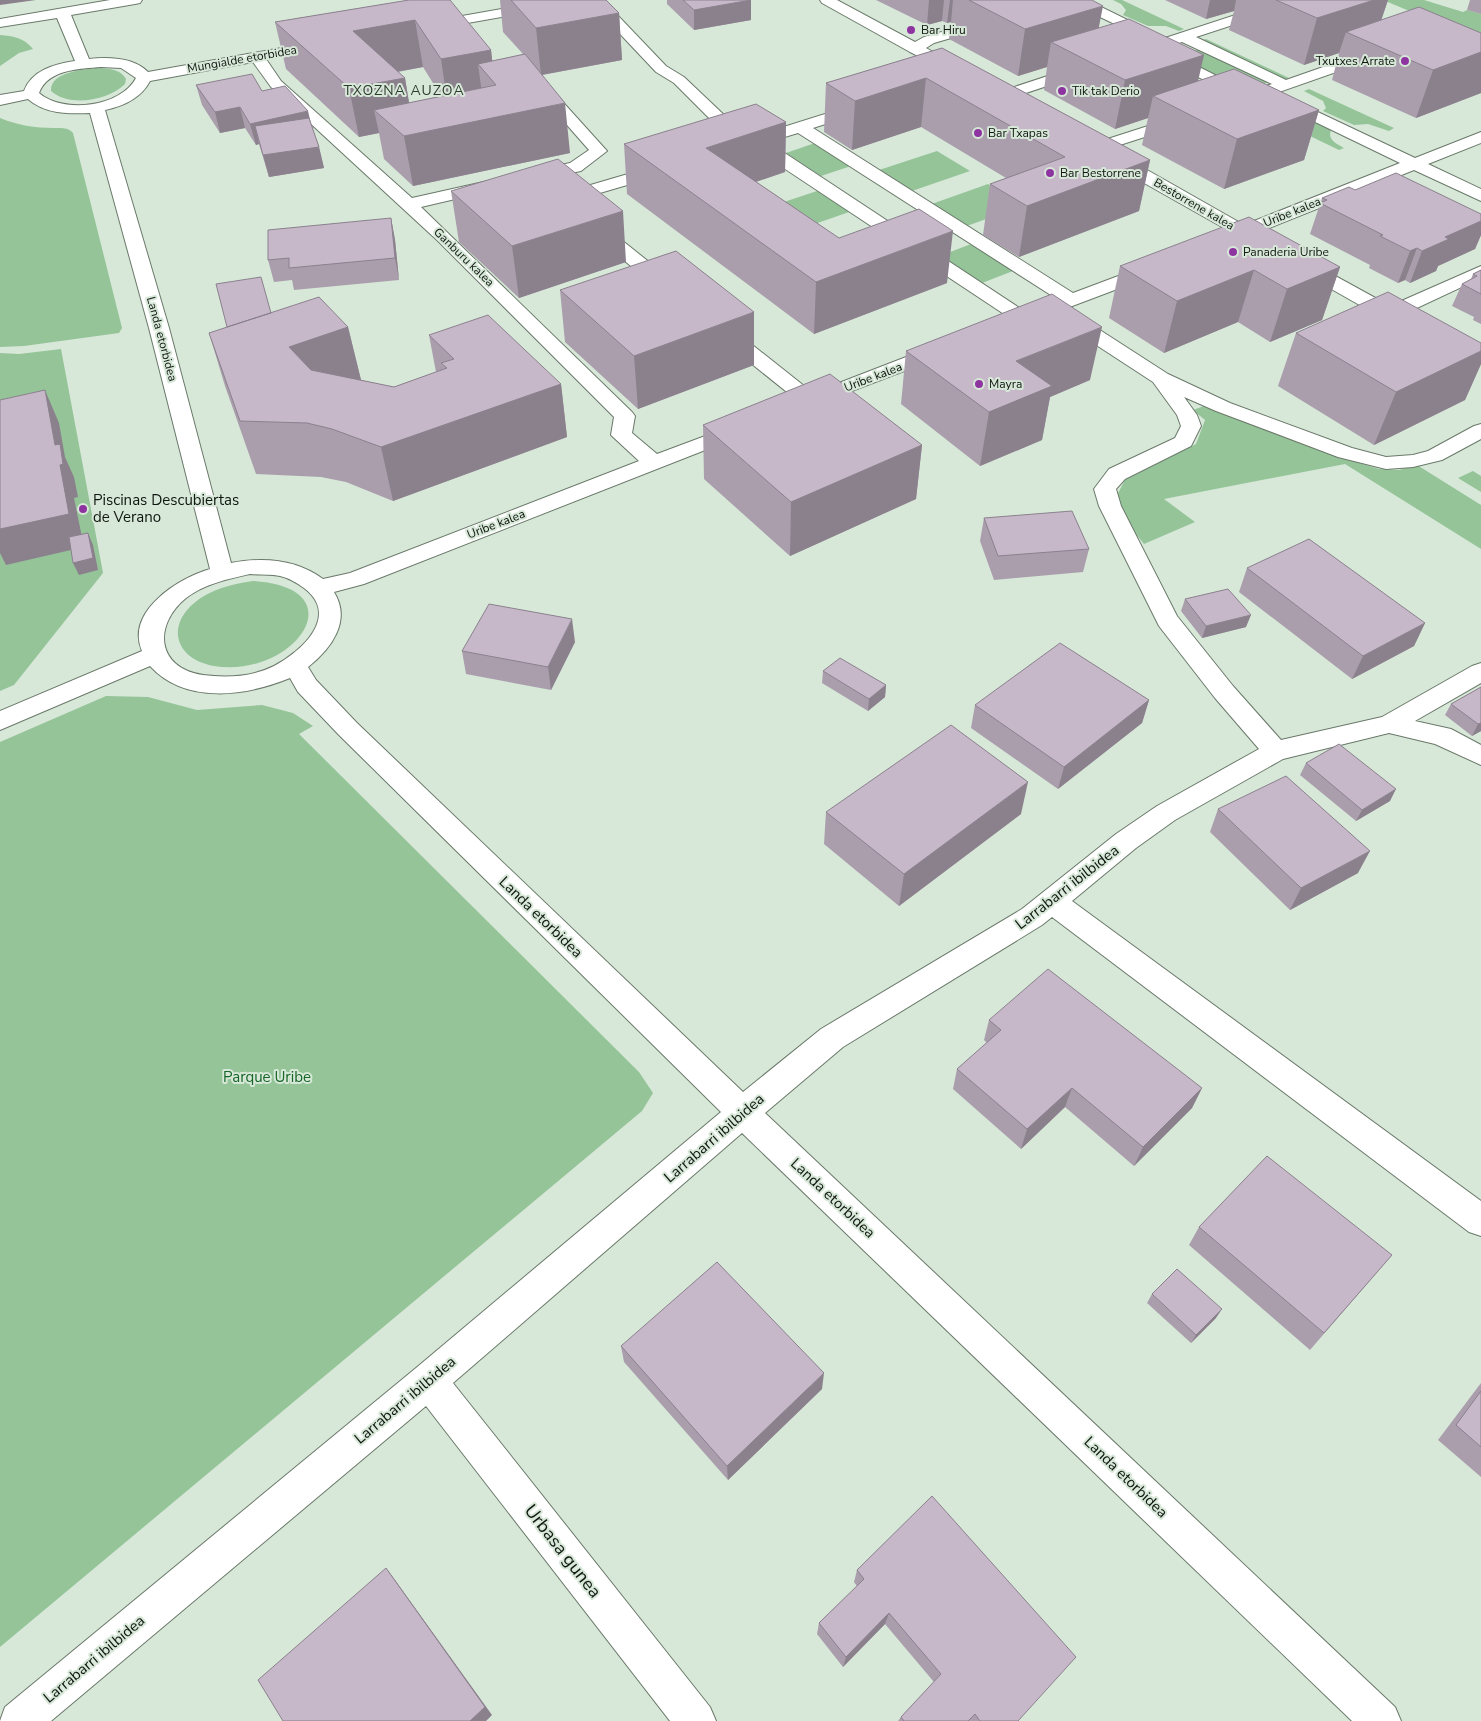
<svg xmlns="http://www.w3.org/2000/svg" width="1481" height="1721" font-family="'Nunito Sans',sans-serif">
  <rect width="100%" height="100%" fill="#d7e8d8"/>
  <path fill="#95c499" d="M1113 0H1122L1184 29 1179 31 1166 26H1148L1123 15 1126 10 1121 4Z
    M1383 0H1424L1463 12 1467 10 1481 14V41Z
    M0 35C14 36 24 38 33 49L19 53 0 66Z
    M1206 39 1289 78 1283 80 1200 41Z
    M1200 49 1269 82 1244 90 1175 57Z
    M96 68C107 69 120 68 126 79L125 84C109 100 70 108 51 91 50 72 82 70 96 68Z
    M1309 89 1394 128 1389 131 1368 124 1354 125 1323 111 1326 108 1323 101 1304 91Z
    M1256 110 1303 117 1331 130C1327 140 1337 144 1344 148L1339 150Z
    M0 118C17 125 35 128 54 128 61 128 68 127 73 133L122 328 119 333 24 346 0 347Z
    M815 143 851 166 821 176 786 153Z
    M937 151 970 171 909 192 876 171Z
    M988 184 1023 206 961 228 926 206Z
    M820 190 852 211 786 234 754 212Z
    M971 244 1013 271 982 283 940 256Z
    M61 349 103 573 14 685 0 691V353L19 354Z
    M1204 406 1323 452 1379 469 1399 470 1417 465 1481 505V549L1345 464 1164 499 1195 522 1144 544 1122 517 1117 495 1125 480 1196 444 1205 420 1193 410Z
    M1473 471 1481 476V492L1458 478Z
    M253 581C360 588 293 679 214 666 178 660 165 629 193 604 210 589 232 584 253 581Z
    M106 696 148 697 197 710 262 705 293 713 313 726 299 734 639 1072 653 1093 642 1111 0 1647V742Z"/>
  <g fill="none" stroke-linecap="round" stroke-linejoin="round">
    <g stroke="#6a796a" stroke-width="2">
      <path id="minor" d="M110 0H142L140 3 135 4 71 15 89 59C108 57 133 57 148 72L320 41 325 42 327 45 325 48 266 59 281 81 412 198 488 181 494 182 496 186 494 190 421 207 632 412 635 416 632 433 657 454 732 426 739 424 746 426 749 430 746 434 364 584 334 592C352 621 331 649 308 667L316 680 357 723 743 1092 821 1029 1022 909 1116 834 1157 806 1259 749 1215 698 1159 626 1099 506 1094 489 1109 469 1175 438 1181 426 1177 415 1153 382 1061 322 1058 318 1061 314 1068 312 1075 314 1168 374 1230 403 1352 448 1386 457 1413 455 1428 451 1474 426 1481 424V439L1442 460 1413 467 1386 469 1338 457 1216 411 1184 397 1197 415 1201 426 1191 446 1125 479 1116 489 1121 506 1177 616 1233 686 1281 740 1382 717 1472 666 1481 663V683L1415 721 1451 729 1481 745V765L1435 744 1389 733 1283 759 1175 820 1136 848 1072 901 1481 1201V1236L1469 1232 1052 917 1042 925 843 1047 765 1113 1395 1707 1401 1721H1352L742 1133 453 1383 710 1707 716 1721H670L426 1406 51 1721H0L5 1707 416 1368 721 1112 339 735 298 692 290 678C246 696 186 705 150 666L0 730V711L142 651C125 611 179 578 210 569L149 328 90 113C68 114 45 114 28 99L0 105V95L24 91C32 70 55 64 75 61L57 18 0 27V19ZM253 62 271 87 438 241 614 417 611 435 639 461 350 573 323 579C296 559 263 557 231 563L169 328 105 110C124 106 141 98 150 81ZM101 67 121 68 136 78C121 107 63 114 39 93 48 69 80 69 101 67ZM250 574C260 575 271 574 280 576 289 578 297 583 304 588 341 616 301 652 274 666 252 677 226 678 203 675 156 668 153 625 186 598 204 584 228 579 250 574Z
        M552 0H583L581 3 576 4 428 30 423 29 421 26 423 23 428 22Z
        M588 0H603L666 66 684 77 723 114 725 117 718 127H706L704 124 709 118 674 83 656 72Z
        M820 0H837L915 42 924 37 987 19 992 20 994 23 992 26 934 43 926 48 962 68 965 71 962 74 957 76 910 52 822 3Z
        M1069 0H1087L1158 35 1159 40 1281 0H1302L1300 3 1196 37 1286 80 1366 52H1376L1378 55 1376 58 1239 106 1233 104 1231 101 1237 96 1161 59 1159 56 1161 53H1171L1249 92 1272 84 1182 42 1144 54H1134L1132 51 1134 48 1152 42 1071 3Z
        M1081 65 1086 67 1089 70 1086 73 1002 101 996 99 994 96 996 93Z
        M546 87 551 89 607 151 581 171 532 181 526 180 524 176 526 172 570 163 589 150 538 92 541 89Z
        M1284 96 1415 158 1481 132V143L1428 164 1481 189V201L1414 170 1257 233 1263 238 1260 242 1254 243 1242 239 1228 243 1222 242 1219 238 1222 234 1229 231 1107 162 1105 158 1107 154H1119L1244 225 1400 163 1278 104 1276 101 1278 98Z
        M860 103 866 105 868 108 866 111 813 128 1073 293 1145 266 1151 265 1157 266 1160 270 1157 274 1030 322 1023 324 1016 322 752 147 745 145 743 142 745 139ZM798 133 1057 299 1024 311 768 142Z
        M1179 116 1185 118 1187 121 1185 124 1095 153 1089 151 1087 148 1089 145Z
        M662 164 668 165 670 169 668 173 559 205 553 204 550 200 553 196Z
        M598 225 604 226 674 282 676 286 674 290 667 292 660 290 592 234 589 230 592 226Z
        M1302 260 1308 261 1390 306 1481 266V278L1404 314 1410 320 1407 324 1400 326 1393 324 1296 269 1293 265 1296 261Z
        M724 326 731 328 813 393 932 347 939 345 946 347 949 351 946 355 810 407 803 405 717 336 714 332 717 328Z"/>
    </g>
    <use href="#minor" fill="#fff" fill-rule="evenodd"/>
  </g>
  <path fill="#aa9ead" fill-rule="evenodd" d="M409 0 491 50 492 61 523 54 503 32 500 0H606L619 13 622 60 542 75 570 153 413 186 384 159 379 133 359 137 286 69 275 22ZM423 67 441 96 409 103 405 78 398 72Z
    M667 0H751V20L694 30 667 4Z
    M876 0H1092L1099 28 1198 81 1319 110 1304 160 1224 189 1142 145 1148 118 1115 129 1044 90 1047 67 1018 76 949 39 951 22 947 23 942 21 927 25Z
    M1165 0H1388L1381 20 1481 33V93L1416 118 1332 80 1339 53 1304 65 1229 30 1234 11 1206 19Z
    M1470 0H1481V14L1467 10Z
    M942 48 1150 160 1139 211 1019 257 983 235 990 184 1006 178 921 127 852 150 824 132 826 83Z
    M196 85 262 91 310 121 319 147 324 168 269 177 259 144 256 145 245 128 220 133 202 105Z
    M786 122 785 172 756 182 839 238 947 283 814 334 627 194 624 144Z
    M1355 190 1481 214V235L1475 249 1438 266 1436 271 1410 283 1405 280 1398 283 1369 268 1370 265 1310 234 1322 198Z
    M451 191 626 262 519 298 459 242Z
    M391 218 395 240 399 280 294 290 292 280 274 282 268 260Z
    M1120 266 1340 267 1322 320 1270 342 1238 322 1164 353 1109 318Z
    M1481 270V324L1473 320 1474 317 1452 306 1462 284 1471 279 1473 274Z
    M560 290 754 365 638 409 565 342Z
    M271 313 348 327 361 380 394 387 436 372 429 335 561 384 567 437 393 501 346 482 321 477 256 474 225 386 209 333Z
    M1296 333 1481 343V364L1465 400 1374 445 1278 386Z
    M906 351 1090 380 1050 397 1042 440 980 466 901 404Z
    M703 425 922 445 916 499 790 556 704 479Z
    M984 518 1089 549 1083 572 994 580 980 541Z
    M1247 568 1425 623 1414 646 1352 679 1239 592Z
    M1185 599 1246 627 1202 638 1181 611Z
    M575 642 551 690 466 674 462 651Z
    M823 671 886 685 885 697 868 711 822 683Z
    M1481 687V731L1472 736 1445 715 1451 704Z
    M1149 700 1142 723 1058 789 971 728 975 705Z
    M1306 763 1390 801 1356 821 1300 775Z
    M1218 809 1358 873 1290 910 1210 832Z
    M826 812 1021 814 899 906 824 844Z
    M989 1020 1202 1088 1192 1108 1134 1166 1065 1107 1021 1149 953 1089 957 1069 987 1043 984 1040Z
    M1199 1227 1392 1255 1310 1350 1189 1245Z
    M1152 1294 1216 1318 1191 1343 1147 1303Z
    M621 1346 822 1389 728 1480 624 1362Z
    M1481 1383V1477L1438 1440Z
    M857 1570 1018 1721H898L901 1717 934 1682 885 1624 843 1667 817 1634 819 1623 857 1586 854 1582Z"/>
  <path fill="#8b818d" d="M0 0H36L0 5Z
    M751 0V20L694 30V10Z
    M929 0H944L942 21 927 25Z
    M950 0H953L951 22 947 23Z
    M1210 0H1236L1234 11 1206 19Z
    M1374 0H1388L1374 42 1346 32 1339 53 1304 65 1317 18Z
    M1103 6 1094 52 1051 42 1047 67 1018 76 1025 29Z
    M619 13 622 60 541 75 536 28Z
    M415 20 423 67 362 78 353 31Z
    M491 50 495 84 478 64 483 101 448 107 441 59Z
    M1481 52V93L1416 118 1433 70Z
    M1204 55 1193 103 1153 96 1148 118 1115 129 1125 80Z
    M405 78 413 127 374 110 379 133 359 137 349 88Z
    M926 78 921 127 852 150 855 101Z
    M565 103 570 153 413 186 404 136Z
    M240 107 245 128 220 133 215 112Z
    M1319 110 1304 160 1224 189 1237 139Z
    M308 111 313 132 255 126 259 144 256 145 250 124Z
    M786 122 785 172 707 198 706 148Z
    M319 147 324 168 269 177 263 155Z
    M1150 160 1139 211 1019 257 1027 206Z
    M623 211 626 262 519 298 512 246Z
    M391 218 395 240 399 280 395 258Z
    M1481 221V235L1475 249 1438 266 1436 271 1410 283 1422 251 1445 237Z
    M953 231 947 283 814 334 816 282Z
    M1417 248 1405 280 1398 283 1410 251Z
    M1340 267 1322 320 1270 342 1287 289Z
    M1254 270 1238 322 1164 353 1177 301Z
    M754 312V365L638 409 634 356Z
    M348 327 361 380 304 401 289 347Z
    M1102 327 1090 380 1050 397 1042 440 980 466 989 412 1016 361Z
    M1481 351V364L1465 400 1374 445 1396 392Z
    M561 384 567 437 393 501 381 447Z
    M45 390 59 423 65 457 74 477 78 497 74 498 84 547 6 565 0 553V529L55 445Z
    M922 445 916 499 790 556 791 502Z
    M88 533 93 545 98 570 79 575 73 563Z
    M1251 615 1246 627 1202 638 1206 626Z
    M572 619 575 642 551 690 548 667Z
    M1425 623 1414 646 1352 679 1363 656Z
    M886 685 885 697 868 711 869 699Z
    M1149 700 1142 723 1058 789 1064 767Z
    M1481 723V731L1472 736 1478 724Z
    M1028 782 1021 814 899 906 904 874Z
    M1396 789 1390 801 1356 821 1362 810Z
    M1370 851 1358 873 1290 910 1301 888Z
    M1072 1088 1065 1107 1021 1149 1027 1129Z
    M1202 1088 1192 1108 1134 1166 1143 1147Z
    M1222 1309 1216 1318 1191 1343 1196 1335Z
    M824 1373 822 1389 728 1480 727 1466Z
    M386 1568 395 1580 492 1715 486 1721H470Z
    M889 1613 885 1624 843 1667 846 1657Z"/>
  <path fill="#c6b8c9" stroke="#8b818d" d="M409 0H450L491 50 441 59 415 20 353 31 405 78 349 88 275 22Z
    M511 0H606L619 13 536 28Z
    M683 0H751L694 10Z
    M969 0H1092L1103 6 1025 29Z
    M1276 0H1374L1317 18Z
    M1419 7 1481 33V52L1433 70 1346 32Z
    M1129 19 1204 55 1125 80 1051 42Z
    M942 48 1150 160 1027 206 990 184 1065 157 926 78 855 101 826 83Z
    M525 54 565 103 404 136 374 110 496 85 478 64Z
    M1234 69 1319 110 1237 139 1153 96Z
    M252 74 262 91 285 86 308 111 250 124 240 107 215 112 196 85Z
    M756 104 786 122 706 148 839 238 919 209 953 231 816 282 624 144Z
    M309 118 319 147 263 155 255 126Z
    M558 159 623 211 512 246 451 191Z
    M1396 173 1481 214V221L1445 237 1449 239 1422 251 1417 248 1410 251 1380 236 1383 235 1320 203 1327 200 1322 198 1349 187 1355 190Z
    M1249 217 1340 267 1287 289 1254 270 1177 301 1120 266Z
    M391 218 395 258 289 268V258L268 260V230Z
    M676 251 754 312 634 356 560 290Z
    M1481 270V294L1462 284 1477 276 1473 274Z
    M261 277 271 313 227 327 216 284Z
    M1388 292 1481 343V351L1396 392 1296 333Z
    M1052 294 1102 327 1016 361 1052 386 989 412 906 351Z
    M319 297 348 327 289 347 311 370 394 387 447 368 441 363 454 359 429 335 488 315 561 384 381 447 332 429 307 423 240 421 209 333Z
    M830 374 922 445 791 502 703 425Z
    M45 390 55 445 60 444 63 464 60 465 69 514 0 529V400Z
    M1072 511 1089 549 998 556 984 518Z
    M88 533 93 558 73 563 69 537Z
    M1309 539 1425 623 1363 656 1247 568Z
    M1228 589 1251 615 1206 626 1185 599Z
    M489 604 572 619 548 667 462 651Z
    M1060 643 1149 700 1064 767 975 705Z
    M840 658 886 685 869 699 823 671Z
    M1481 687V723L1478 724 1451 704Z
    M951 725 1028 782 904 874 826 812Z
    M1339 744 1396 789 1362 810 1306 763Z
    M1286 776 1370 851 1301 888 1218 809Z
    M1048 969 1202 1088 1143 1147 1072 1088 1027 1129 957 1069 1001 1030 989 1020Z
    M1267 1156 1392 1255 1324 1333 1199 1227Z
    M717 1262 824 1373 727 1466 621 1346Z
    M1177 1269 1222 1309 1196 1335 1152 1294Z
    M1481 1391V1447L1456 1425Z
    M932 1496 1076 1657 1018 1721H980L975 1714 968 1721H904L901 1717 941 1674 889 1613 846 1657 819 1623 864 1579 857 1570Z
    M386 1568 485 1707 470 1721H283L258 1680Z"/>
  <g fill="#8e34a0" stroke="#d7e8d8" stroke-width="2">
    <circle cx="911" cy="30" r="5"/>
    <circle cx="1405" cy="61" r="5"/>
    <circle cx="1062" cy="91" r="5"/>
    <circle cx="978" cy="133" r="5"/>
    <circle cx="1050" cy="173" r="5"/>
    <circle cx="1233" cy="252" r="5"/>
    <circle cx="979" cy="384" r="5"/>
    <circle cx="83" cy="509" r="5"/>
  </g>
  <g text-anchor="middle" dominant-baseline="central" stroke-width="4" stroke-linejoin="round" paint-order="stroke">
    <g font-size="12" fill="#0f150f" stroke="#d7e8d8" text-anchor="start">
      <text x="921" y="30">Bar Hiru</text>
      <text x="1395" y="61" text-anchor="end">Txutxes Arrate</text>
      <text x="1072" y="91">Tik tak Derio</text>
      <text x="988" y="133">Bar Txapas</text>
      <text x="1060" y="173">Bar Bestorrene</text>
      <text x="1243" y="252">Panaderia Uribe</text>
      <text x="989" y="384">Mayra</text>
    </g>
    <g font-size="12" fill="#0f150f" stroke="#d7e8d8">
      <text transform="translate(242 59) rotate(-10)">Mungialde etorbidea</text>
      <text transform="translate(1194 204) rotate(30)">Bestorrene kalea</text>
      <text transform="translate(1292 212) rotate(-22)">Uribe kalea</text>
      <text transform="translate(464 257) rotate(44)">Ganburu kalea</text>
      <text transform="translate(162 339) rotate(75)">Landa etorbidea</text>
      <text transform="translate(873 377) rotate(-21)">Uribe kalea</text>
      <text transform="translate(496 524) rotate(-21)">Uribe kalea</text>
    </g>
    <g font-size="14" letter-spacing="1" fill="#2d3a2e" stroke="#d7e8d8">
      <text x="404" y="90">TXOZNA AUZOA</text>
    </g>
    <g font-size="15" fill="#0f150f" stroke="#d7e8d8" text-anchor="start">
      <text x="93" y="500">Piscinas Descubiertas<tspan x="93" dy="17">de Verano</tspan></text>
    </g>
    <g font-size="15" fill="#0f150f" stroke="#d7e8d8">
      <text transform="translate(1067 887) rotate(-38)">Larrabarri ibilbidea</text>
      <text transform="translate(541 917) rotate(44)">Landa etorbidea</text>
      <text transform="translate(714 1138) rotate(-41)">Larrabarri ibilbidea</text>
      <text transform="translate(833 1198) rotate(43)">Landa etorbidea</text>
      <text transform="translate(405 1400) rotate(-40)">Larrabarri ibilbidea</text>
      <text transform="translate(1126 1477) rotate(44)">Landa etorbidea</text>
      <text transform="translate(94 1659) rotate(-40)">Larrabarri ibilbidea</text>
    </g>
    <g font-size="15" fill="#156627" stroke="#d7e8d8">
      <text x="267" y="1077">Parque Uribe</text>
    </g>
    <g font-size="18" fill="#0f150f" stroke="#d7e8d8">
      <text transform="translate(563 1551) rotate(52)">Urbasa gunea</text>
    </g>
  </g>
</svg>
